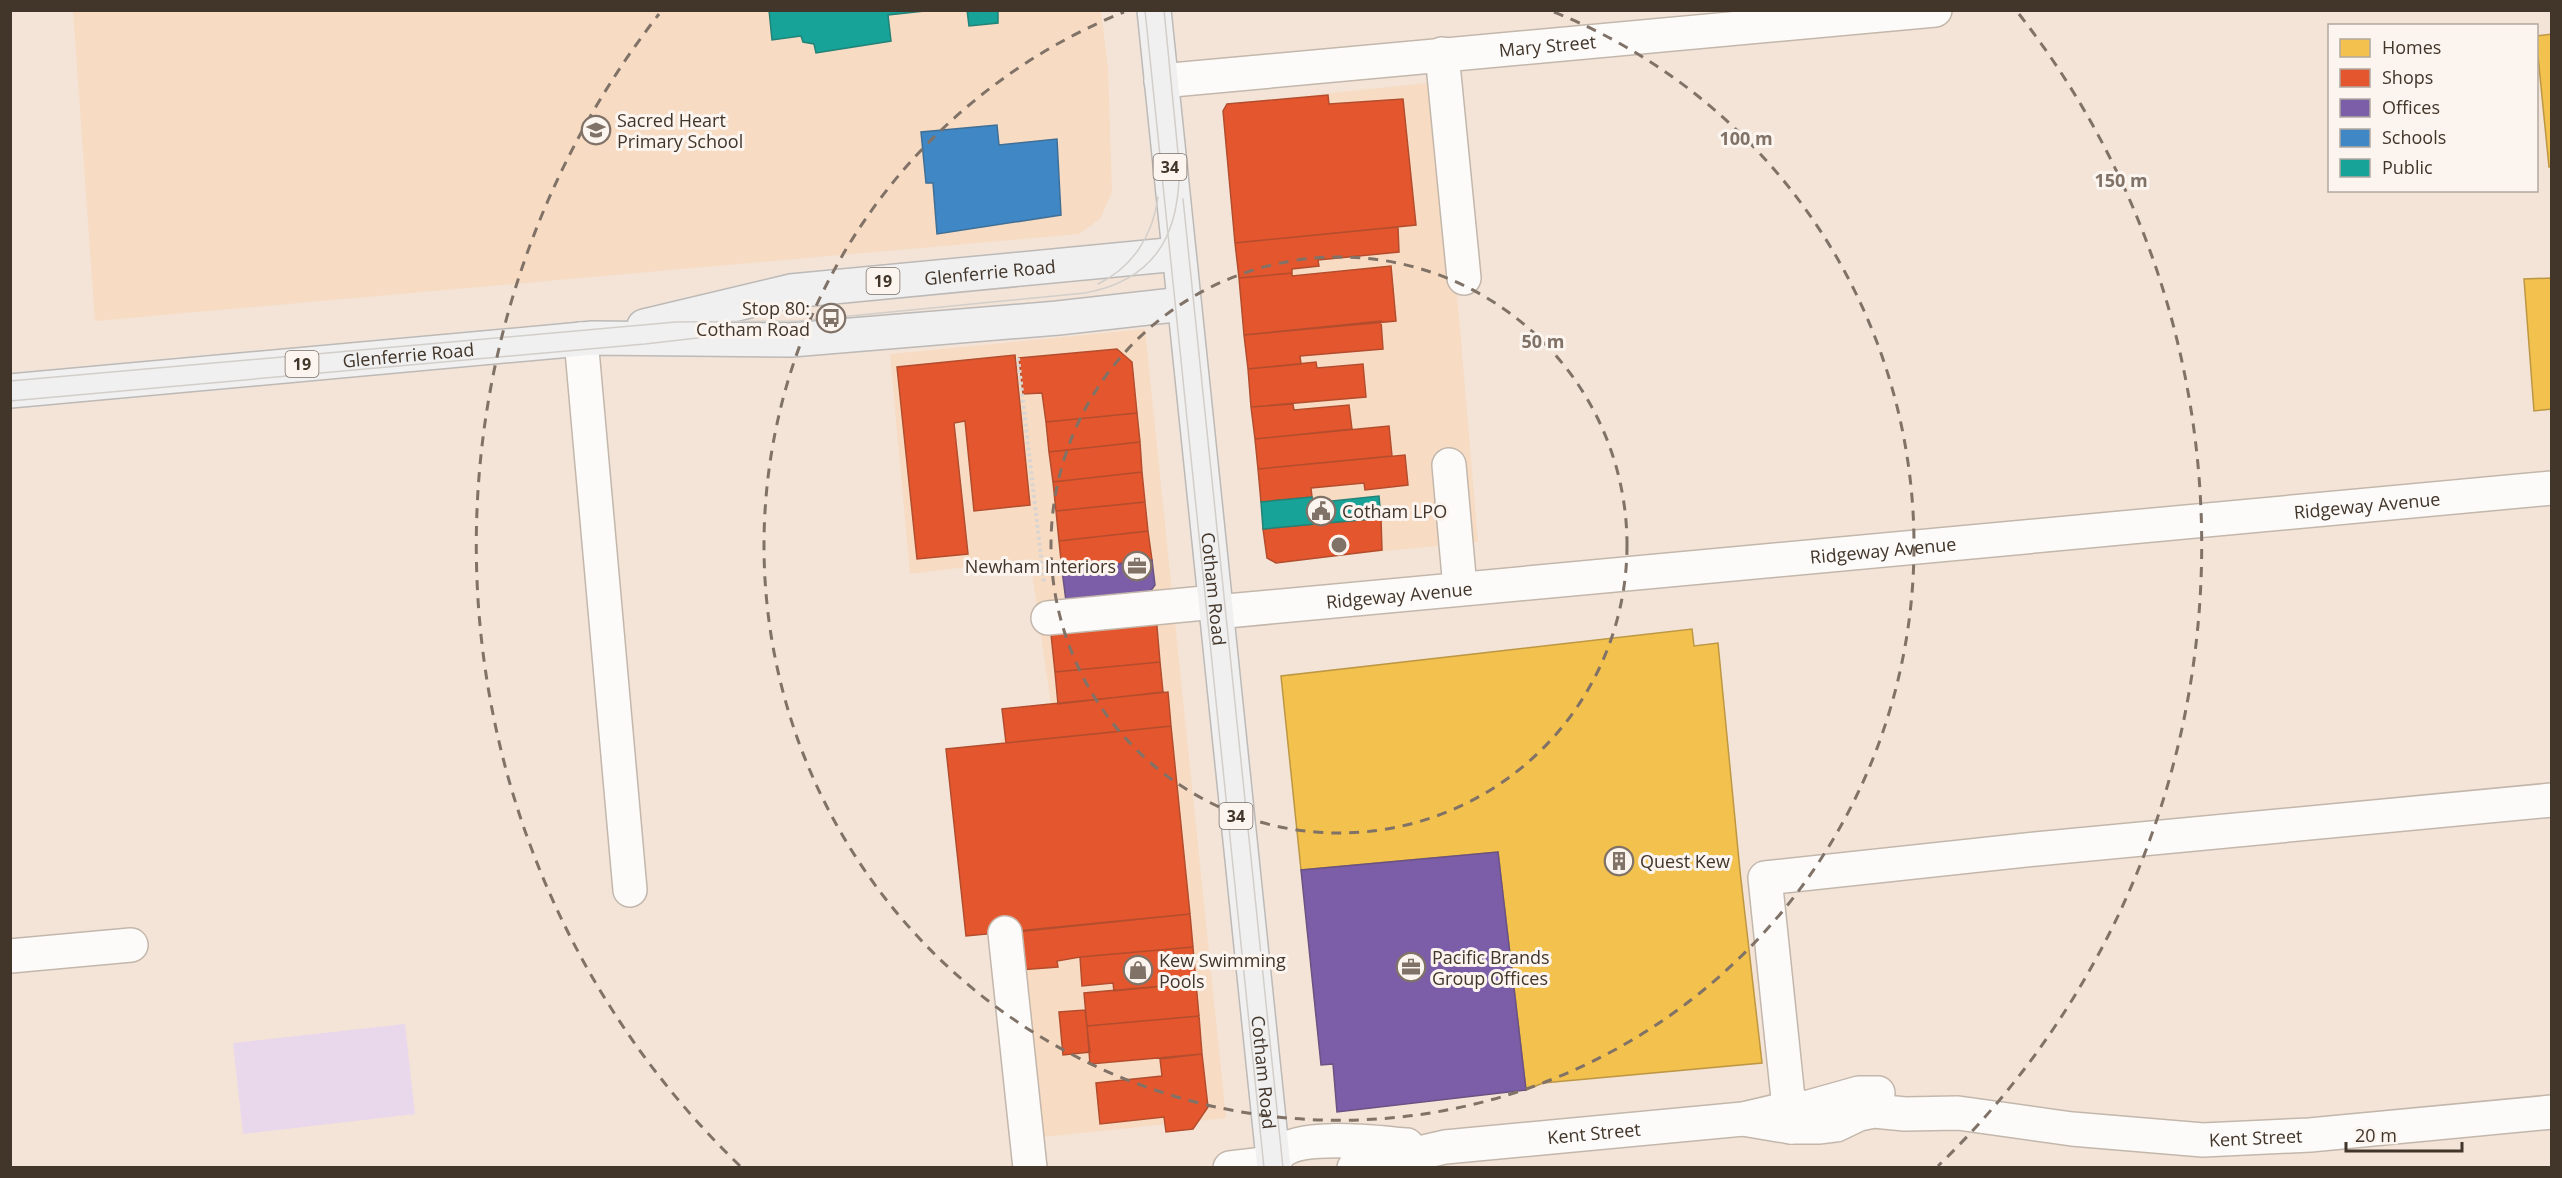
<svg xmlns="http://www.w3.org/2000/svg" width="2562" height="1178" font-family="'Open Sans',sans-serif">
  <rect width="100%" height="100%" fill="#f3e4d7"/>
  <path fill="#f7dbc3" d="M73 11H1101L1108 68 1112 192 1100 219 1079 234 95 321Z
    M1436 82 1451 222 1478 542 1273 562 1267 558 1263 529 1223 111 1227 104Z
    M1145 329 1226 1118 1043 1137 1001 739 1055 733 1030 559 910 574 890 354Z"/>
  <path fill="#e9d8ec" d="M405 1024 415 1114 243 1134 233 1043Z"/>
  <path fill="#f2c14e" stroke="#bd9743" stroke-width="1.5" d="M2552 34V166L2549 167 2536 36Z
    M2552 278V409L2534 411 2524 279Z
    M1692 629 1694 646 1718 643 1740 871 1762 1063 1543 1083 1526 1090 1498 852 1301 870 1281 676Z"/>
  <path fill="#e4572e" stroke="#b34d2d" stroke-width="1.5" d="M1328 95 1329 104 1403 99 1416 225 1235 243 1223 111 1227 104Z
    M1398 227 1399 252 1318 260 1319 266 1292 269V273L1239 278 1235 243Z
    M1391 266 1396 321 1244 335 1239 278 1292 273V276Z
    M1381 321 1383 349 1300 356 1301 364 1248 369 1244 335Z
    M1117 349 1132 362 1137 413 1046 422 1042 393 1023 394 1019 358Z
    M1015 355 1030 505 974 511 965 421 954 423 968 554 917 559 897 367Z
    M1316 362 1317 368 1363 364 1366 397 1251 407 1248 369Z
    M1293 404 1294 410 1349 405 1352 429 1255 439 1251 407Z
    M1137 413 1140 442 1049 452 1046 422Z
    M1389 426 1392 456 1258 469 1255 439Z
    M1140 442 1142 472 1053 482 1049 452Z
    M1405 455 1408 485 1365 490 1364 483 1311 488 1312 497 1261 502 1258 469Z
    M1142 472 1145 502 1056 511 1053 482Z
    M1145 502 1148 531 1059 541 1056 511Z
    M1381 518 1382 550 1276 563 1267 558 1263 529Z
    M1148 531 1152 560 1062 570 1059 541Z
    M1156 615 1160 662 1055 672 1050 625Z
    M1160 662 1163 692 1058 704 1055 672Z
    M1168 692 1171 726 1006 743 1002 709Z
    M1171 726 1190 914 966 936 946 749Z
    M1190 914 1193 947 1080 957 1057 961 1058 967 1019 970 1015 932Z
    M1193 947 1196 983 1114 991 1113 983 1082 986 1080 957Z
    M1196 983 1199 1016 1087 1026 1084 993Z
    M1085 1010 1090 1052 1063 1055 1059 1012Z
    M1199 1016 1202 1054 1090 1064 1087 1026Z
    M1202 1054 1208 1107 1193 1129 1166 1132 1164 1117 1100 1124 1096 1083 1162 1076 1160 1059Z"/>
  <path fill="#7b5ea7" stroke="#6a5282" stroke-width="1.5" d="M1152 560 1155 585 1144 600 1067 609 1062 570Z
    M1498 852 1526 1090 1337 1112 1333 1064 1321 1065 1301 870Z"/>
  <path fill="#3f88c5" stroke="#406f96" stroke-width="1.5" d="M997 125 999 145 1057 139 1061 215 937 234 933 183H926L921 132Z"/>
  <path fill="#17a398" stroke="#248277" stroke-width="1.5" d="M769 10H934L888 15 891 41 816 53 814 44 803 42 801 36 772 40Z
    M967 10H998V23L969 26Z
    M1379 496 1381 518 1263 529 1261 502 1312 497 1313 503Z"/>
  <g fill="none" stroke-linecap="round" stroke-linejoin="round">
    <g stroke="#c3b7ac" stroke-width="36">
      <g id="minor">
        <path d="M1442 54 1464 278"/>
        <path id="s1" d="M1161 81 1935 10"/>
        <path d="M581 339 630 890"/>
        <path d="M1449 465 1460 588"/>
        <path id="s2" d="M1216 612 2552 488"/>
        <path d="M1048 618 1215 602"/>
        <path d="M1005 933 1030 1168"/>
        <path d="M10 956 131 945"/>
        <path id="s3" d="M1743 1119 1791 1127H1820L1836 1125 1859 1114 1874 1111 1905 1114 1958 1113 2072 1129 2203 1140 2310 1135 2552 1112"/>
        <path d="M1791 1127 1765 878 2036 849 2552 800"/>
        <path d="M1273 1163C1276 1160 1278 1154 1281 1152 1303 1133 1379 1143 1407 1145"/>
        <path d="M1230 1168 1273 1163"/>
        <path id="s4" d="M1354 1168 1445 1147 1743 1119 1790 1108 1809 1107 1859 1093H1878"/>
      </g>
    </g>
    <g stroke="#bcb9b7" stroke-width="36">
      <g id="major">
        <path id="s5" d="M1154 10 1274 1168"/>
        <path id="s6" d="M644 326 791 291 1178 254"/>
        <path id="s7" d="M10 391 593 338 791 340 1058 318 1183 304"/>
      </g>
    </g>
    <path stroke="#dad5d1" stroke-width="4" stroke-dasharray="3 3" stroke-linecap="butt" d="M1018 358 1044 583"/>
    <use href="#minor" stroke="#fdfbf9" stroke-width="33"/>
    <use href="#major" stroke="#f0f0f0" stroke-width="33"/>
    <path stroke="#d2ceca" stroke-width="1.5" d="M1145 10 1264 1168
      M1164 10 1179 163
      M1183 199 1283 1168
      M1098 284C1133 267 1153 235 1158 197
      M10 381 676 322 799 321 1085 293C1161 279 1182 227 1179 156
      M10 401 645 344 706 337 761 327"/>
  </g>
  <g fill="none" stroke="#807267" stroke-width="3" stroke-dasharray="10 8">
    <circle cx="1339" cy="545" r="288"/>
    <path d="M1554 12A575 575 0 1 1 1124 12"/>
    <path d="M740 1166A863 863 0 0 1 659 14M2019 14A863 863 0 0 1 1938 1166"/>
  </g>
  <defs>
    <g id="school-ring" transform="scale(1.5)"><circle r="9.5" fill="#fbf4ef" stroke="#807267" stroke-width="1.5"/><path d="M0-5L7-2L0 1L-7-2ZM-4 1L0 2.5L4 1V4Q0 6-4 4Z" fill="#807267"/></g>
    <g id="bus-ring" transform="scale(1.5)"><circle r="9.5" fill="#fbf4ef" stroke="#807267" stroke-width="1.5"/><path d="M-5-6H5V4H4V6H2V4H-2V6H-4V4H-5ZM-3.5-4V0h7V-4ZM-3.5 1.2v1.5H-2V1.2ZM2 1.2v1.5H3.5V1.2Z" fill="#807267"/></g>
    <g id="civic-ring" transform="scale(1.5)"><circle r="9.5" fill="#fbf4ef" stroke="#807267" stroke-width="1.5"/><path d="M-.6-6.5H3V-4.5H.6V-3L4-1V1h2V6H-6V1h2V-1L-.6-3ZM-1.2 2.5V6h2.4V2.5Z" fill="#807267"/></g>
    <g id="office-ring" transform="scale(1.5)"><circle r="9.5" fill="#fbf4ef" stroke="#807267" stroke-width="1.5"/><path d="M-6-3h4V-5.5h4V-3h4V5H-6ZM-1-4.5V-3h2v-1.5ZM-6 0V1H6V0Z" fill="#807267"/></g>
    <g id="building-ring" transform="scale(1.5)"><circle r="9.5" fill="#fbf4ef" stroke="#807267" stroke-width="1.5"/><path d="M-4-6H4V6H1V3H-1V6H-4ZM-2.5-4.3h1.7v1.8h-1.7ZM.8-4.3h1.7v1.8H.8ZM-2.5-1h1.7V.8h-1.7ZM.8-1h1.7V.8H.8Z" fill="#807267"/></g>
    <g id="shop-ring" transform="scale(1.5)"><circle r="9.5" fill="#fbf4ef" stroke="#807267" stroke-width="1.5"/><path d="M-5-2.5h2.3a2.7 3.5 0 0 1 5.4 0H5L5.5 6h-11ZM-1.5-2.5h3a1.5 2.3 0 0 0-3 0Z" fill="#807267"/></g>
  </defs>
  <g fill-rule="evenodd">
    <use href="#school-ring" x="596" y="130"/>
    <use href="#bus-ring" x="831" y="318"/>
    <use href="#civic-ring" x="1321" y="511"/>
    <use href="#office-ring" x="1137" y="566"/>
    <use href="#building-ring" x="1619" y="861"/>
    <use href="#office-ring" x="1411" y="967"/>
    <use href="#shop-ring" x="1138" y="970"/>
  </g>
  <g text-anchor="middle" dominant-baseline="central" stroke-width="6" stroke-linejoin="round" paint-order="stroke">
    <g fill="#fbf4ef" stroke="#7a6e65" stroke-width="1.5">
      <rect x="1153.5" y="154" width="33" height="26" rx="4.5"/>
      <rect x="866.5" y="268" width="33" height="26" rx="4.5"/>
      <rect x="285.5" y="351" width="33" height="26" rx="4.5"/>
      <rect x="1219.5" y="803" width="33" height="26" rx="4.5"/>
    </g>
    <g font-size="16" font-weight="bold" fill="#42352a">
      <text x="1170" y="167">34</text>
      <text x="883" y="281">19</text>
      <text x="302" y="364">19</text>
      <text x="1236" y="816">34</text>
    </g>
    <g font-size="18" fill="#42352a" stroke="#fbf4ef">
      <text stroke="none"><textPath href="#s1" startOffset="388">Mary Street</textPath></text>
      <text stroke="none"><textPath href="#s6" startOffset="351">Glenferrie Road</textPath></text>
      <text stroke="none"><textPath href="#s7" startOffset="400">Glenferrie Road</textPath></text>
      <text stroke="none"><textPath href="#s2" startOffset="1156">Ridgeway Avenue</textPath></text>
      <text stroke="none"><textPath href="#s2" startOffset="670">Ridgeway Avenue</textPath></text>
      <text stroke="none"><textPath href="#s5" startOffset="582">Cotham Road</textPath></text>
      <text stroke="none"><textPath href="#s2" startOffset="184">Ridgeway Avenue</textPath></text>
      <text stroke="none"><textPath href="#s5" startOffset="1068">Cotham Road</textPath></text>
      <text stroke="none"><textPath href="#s4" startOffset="243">Kent Street</textPath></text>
      <text stroke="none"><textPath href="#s3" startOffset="518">Kent Street</textPath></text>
    </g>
    <g font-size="18" fill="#42352a" stroke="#fbf4ef" text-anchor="start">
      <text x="617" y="120">Sacred Heart<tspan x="617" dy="21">Primary School</tspan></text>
      <text x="810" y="308" text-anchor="end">Stop 80:<tspan x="810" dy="21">Cotham Road</tspan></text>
      <text x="1342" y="511">Cotham LPO</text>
      <text x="1116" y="566" text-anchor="end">Newham Interiors</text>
      <text x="1640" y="861">Quest Kew</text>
      <text x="1432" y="957">Pacific Brands<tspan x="1432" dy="21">Group Offices</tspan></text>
      <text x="1159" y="960">Kew Swimming<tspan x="1159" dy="21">Pools</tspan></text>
    </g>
  </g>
  <circle cx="1339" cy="545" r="9" fill="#807267" stroke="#fbf4ef" stroke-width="3"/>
  <g font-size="18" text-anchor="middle" font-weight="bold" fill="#807267" stroke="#fbf4ef" stroke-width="6" stroke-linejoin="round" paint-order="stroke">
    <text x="1746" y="145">100 m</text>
    <text x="2121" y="187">150 m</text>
    <text x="1543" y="348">50 m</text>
  </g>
  <rect width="2562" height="1178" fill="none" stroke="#42352a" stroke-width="24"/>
  <rect x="2328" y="24" width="210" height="168" fill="#fbf4ef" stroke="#b1a8a0" stroke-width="1.5"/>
  <rect x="2340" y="39" width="30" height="18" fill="#f2c14e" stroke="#b1a8a0" stroke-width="1.5"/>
  <text x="2382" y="54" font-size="18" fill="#42352a">Homes</text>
  <rect x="2340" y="69" width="30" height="18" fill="#e4572e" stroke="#b1a8a0" stroke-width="1.5"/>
  <text x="2382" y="84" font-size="18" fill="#42352a">Shops</text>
  <rect x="2340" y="99" width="30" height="18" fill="#7b5ea7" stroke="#b1a8a0" stroke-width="1.5"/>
  <text x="2382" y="114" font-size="18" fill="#42352a">Offices</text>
  <rect x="2340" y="129" width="30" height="18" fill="#3f88c5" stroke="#b1a8a0" stroke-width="1.5"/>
  <text x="2382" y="144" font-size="18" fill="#42352a">Schools</text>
  <rect x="2340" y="159" width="30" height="18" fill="#17a398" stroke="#b1a8a0" stroke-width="1.5"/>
  <text x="2382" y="174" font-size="18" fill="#42352a">Public</text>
  <path d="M2346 1142v9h116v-9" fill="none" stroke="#42352a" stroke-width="3"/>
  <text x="2355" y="1142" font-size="18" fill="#42352a" stroke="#fbf4ef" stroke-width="4.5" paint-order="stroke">20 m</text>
</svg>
